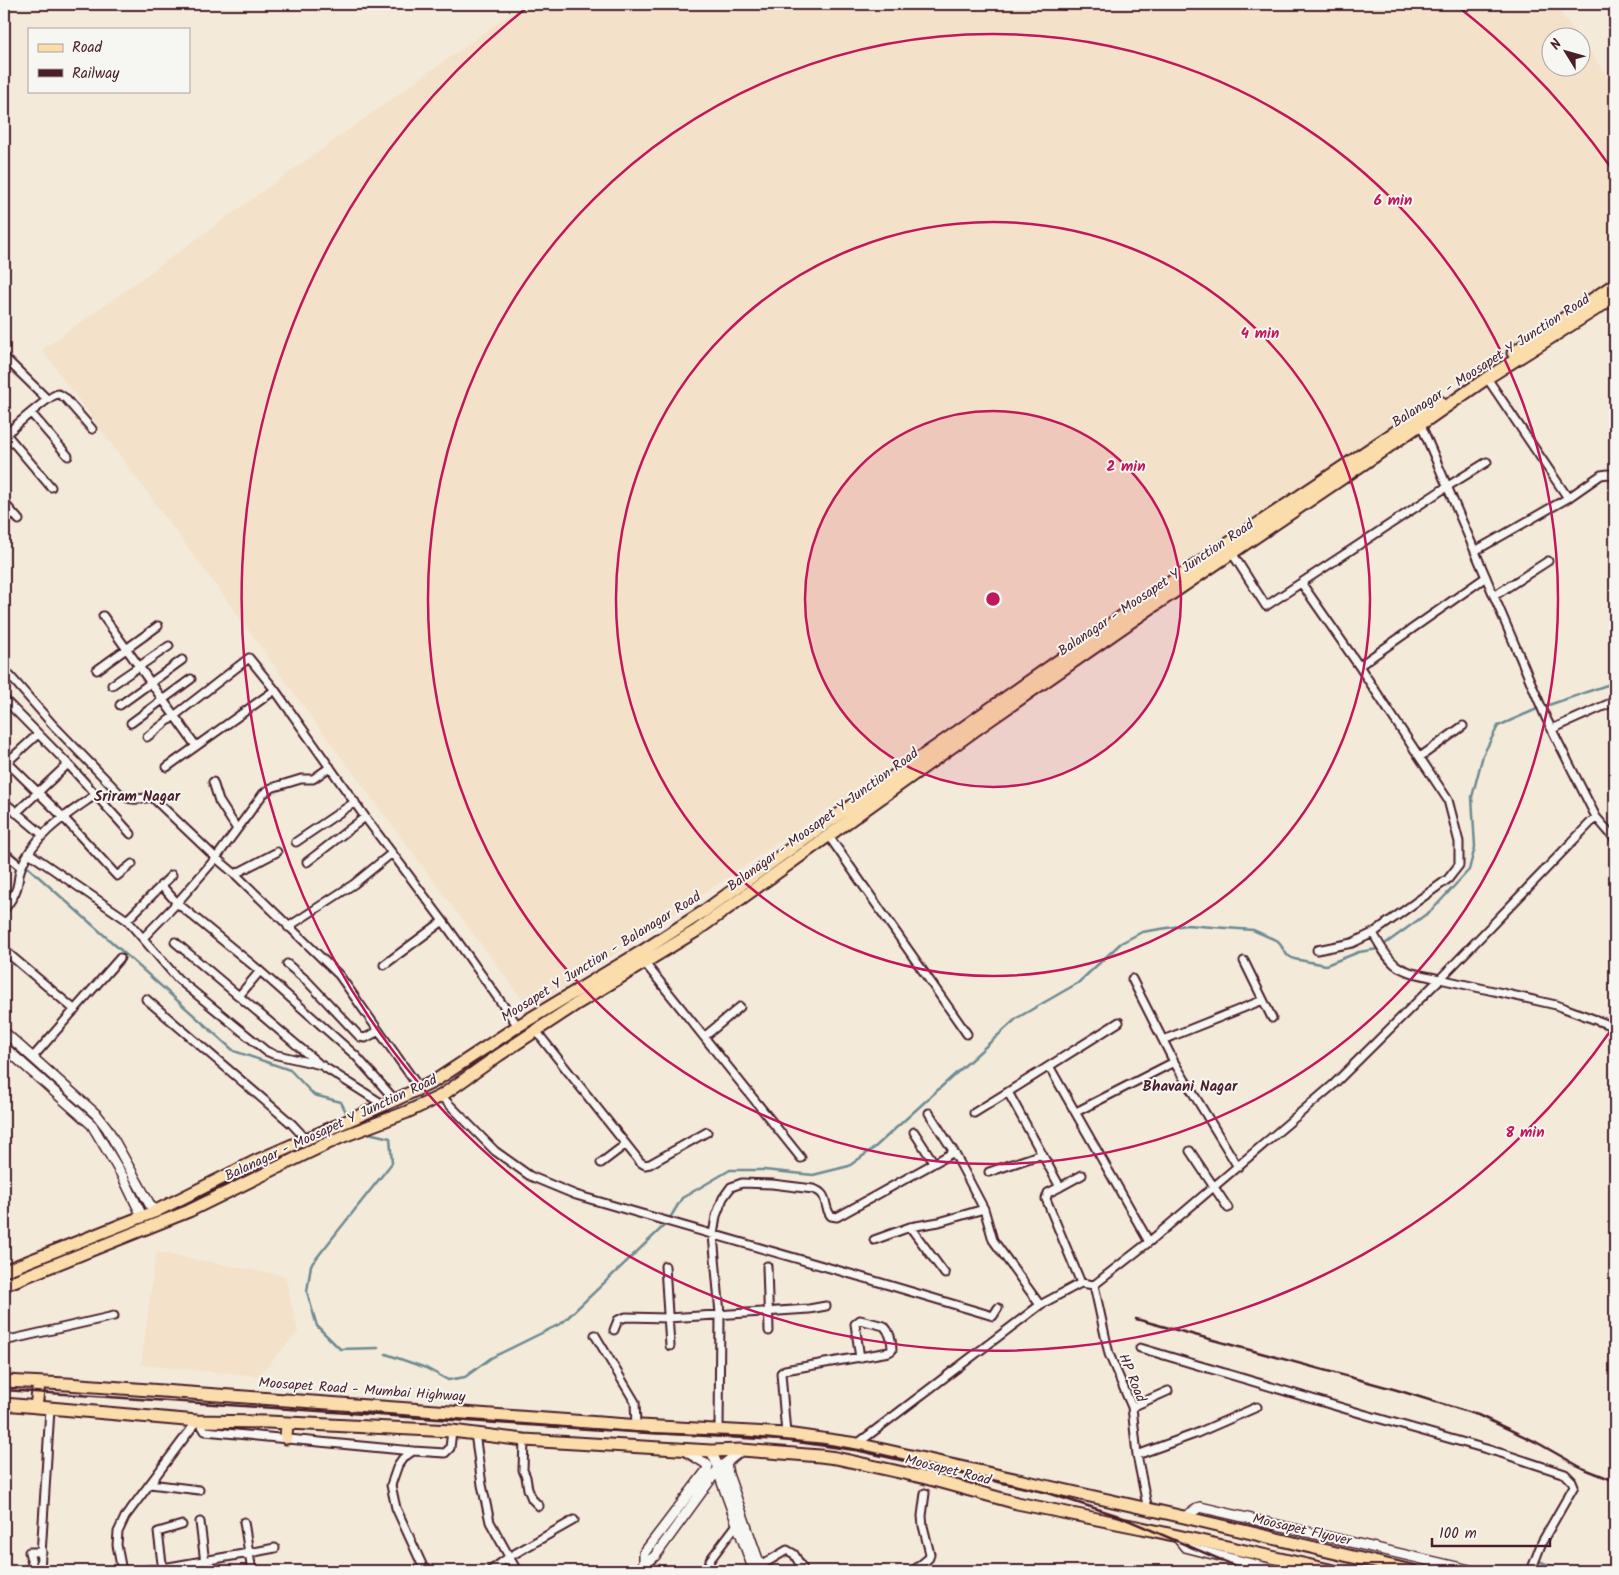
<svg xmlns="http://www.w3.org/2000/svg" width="1619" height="1575" font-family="Kalam,sans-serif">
  <rect width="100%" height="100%" fill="#f4eada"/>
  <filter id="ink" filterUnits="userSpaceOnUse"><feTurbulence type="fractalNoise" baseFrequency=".02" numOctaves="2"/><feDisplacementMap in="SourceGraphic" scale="10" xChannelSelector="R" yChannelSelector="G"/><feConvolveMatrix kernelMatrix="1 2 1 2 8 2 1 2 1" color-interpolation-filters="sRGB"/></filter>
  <g filter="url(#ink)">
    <path fill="#f3e1c9" d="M524 4H1554L1579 37 1552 38V68H1582V41L1615 87V274L531 1011 306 710 251 633 42 350Z
      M156 1252 285 1276 298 1332 258 1376 141 1365Z
      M1186 1541 1312 1571H1257L1186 1554Z"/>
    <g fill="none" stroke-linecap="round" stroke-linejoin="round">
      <path stroke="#6c8b93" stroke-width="2.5" d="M4 846 234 1051 290 1070 314 1095 341 1102 348 1116
        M364 1132 390 1138 392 1163 311 1265 307 1292 317 1326 340 1349 378 1348
        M386 1354 426 1368 448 1380 465 1377 491 1358 562 1323 667 1223 682 1198 730 1170H764L813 1175 849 1166 874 1148 1017 1018 1078 983 1121 943 1142 932 1186 925 1253 930 1278 941 1287 955 1294 959 1326 965 1359 952 1378 949 1432 910 1469 870 1475 847 1472 797 1483 755 1498 726 1537 709 1610 684 1615 678
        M1536 1560 1564 1571"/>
      <g stroke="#4a1f2b" stroke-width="11">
        <path id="minor" d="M4 357 47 399
          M1487 378 1568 498
          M31 413 68 456
          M1421 425 1546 718 1596 817 1615 839
          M6 434 51 487
          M4 436C12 429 49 395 58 394 60 394 63 397 65 398L92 429
          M4 503 19 520
          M1475 551 1568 498 1601 475 1608 474 1615 477
          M1232 553 1266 606 1448 486 1487 462
          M1302 584 1359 666 1448 800 1459 842V865L1448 879 1373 933 1352 943 1317 950
          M1494 596 1548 561
          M103 616 196 746
          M1359 666 1486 577
          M4 669 53 725 120 794C132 802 138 799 152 797L216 858 235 874 339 975 420 1089
          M97 670 158 626
          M112 685 169 646
          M4 699 68 764 131 834
          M120 705 182 660
          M131 723 191 679
          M1552 729 1615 701
          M147 737 249 658 275 690 365 817 443 921
          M1420 757 1463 726
          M4 759 63 817 117 876 132 864
          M4 765 38 734
          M167 767 275 690
          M213 782 219 801 237 829
          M4 802 43 835
          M16 813 68 764
          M828 835 967 1034
          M296 842 355 802
          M4 853 21 867
          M29 853 127 920 178 979 266 1051 273 1054 321 1065 384 1105
          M307 862 365 817
          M235 874 277 852
          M161 885 177 903 260 971 356 1056 395 1100
          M4 910C8 904 14 897 16 890 19 883 18 875 21 868 34 834 68 814 95 795
          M127 920 172 875
          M288 927 354 884 392 853
          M1373 933C1394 972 1399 970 1440 979L1596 817
          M144 937 177 903 216 858 263 794 271 788 301 779H313L330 767
          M175 942 318 1063
          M4 950 75 1010
          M1244 961 1272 1018
          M644 962 801 1158
          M287 964 307 981 360 1037 365 1038 379 1031
          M384 965 443 921 518 1026
          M1132 979 1174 1062 1238 1167
          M239 996 260 971
          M146 999 292 1124 305 1138
          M536 1031 640 1162 645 1165 650 1164 707 1132
          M704 1037 740 1007
          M1163 1040 1263 1000
          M33 1057 120 958
          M1049 1066 1149 1242
          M441 1096 495 1151 530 1176 576 1195 875 1281 993 1316 998 1308
          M1076 1112 1174 1062
          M929 1113 954 1152 984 1209 993 1240 1040 1305
          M974 1113 1008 1092
          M914 1132 934 1163
          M1190 1151 1228 1208
          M601 1163 626 1144
          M989 1172 1042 1154
          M1060 1187 1082 1175
          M910 1227 945 1274
          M874 1240 910 1227 939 1222 984 1209
          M665 1266 670 1346
          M767 1266 769 1331
          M1081 1283 1046 1199 1048 1193 1060 1187 1008 1092 1119 1022
          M1094 1285 1109 1354 1132 1407 1137 1455 1148 1510
          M614 1330 618 1320 626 1317 668 1318 809 1309 826 1306
          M595 1335 635 1402 636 1425
          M4 1341 114 1316
          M1140 1348 1363 1414 1504 1454 1565 1474 1572 1481 1574 1486 1542 1542 1531 1571
          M1132 1407 1168 1391
          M204 1421 202 1426 205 1431 413 1451
          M719 1430 720 1314 713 1235 716 1216 723 1198 731 1187 742 1183 772 1184 813 1189C830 1194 822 1205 831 1216L837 1217 954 1152
          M475 1433 482 1485 490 1522 517 1571
          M786 1434 781 1373 785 1370 889 1352 892 1350C892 1342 890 1332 884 1326L860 1320 855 1324 860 1358
          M524 1440 523 1470 526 1477 528 1489 532 1499 539 1506
          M857 1444 1040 1305 1081 1283 1094 1285 1149 1242 1333 1085 1440 979 1556 1005 1615 1027
          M1137 1455 1195 1434 1257 1407
          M150 1484 199 1490
          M200 1522 206 1571
          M244 1522 249 1553 275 1548
          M760 1566 787 1550 794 1554 804 1571
          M23 1571 33 1567 29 1552H42
          M40 1571 50 1409
          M122 1571 117 1545 118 1532 125 1517 197 1421
          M139 1571 163 1568 249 1553 252 1571
          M163 1571 158 1532 182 1525
          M425 1571 396 1508 391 1485 398 1465 403 1458 413 1451 445 1453 450 1448 452 1431
          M490 1571 509 1557 574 1520
          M711 1571 709 1565 710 1560 738 1523
          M913 1571 929 1558 930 1554 923 1526 922 1516 925 1493"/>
      </g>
      <g stroke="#4a1f2b" stroke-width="12">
        <path id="tertiary" d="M4 1032 97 1115 107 1128 154 1212
          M4 1047 92 1125 123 1177 142 1216
          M711 1451 719 1468 720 1477 754 1571
          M726 1463 728 1474 762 1571
          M1184 1517 1200 1507 1474 1571
          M1176 1536 1185 1547 1279 1571
          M644 1563V1553L707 1470 708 1466 705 1463 682 1449
          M638 1571 644 1563 649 1561 655 1556 719 1468 742 1450"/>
      </g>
      <g stroke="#4a1f2b" stroke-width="15">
        <path id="primary" d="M1513 353 1615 284
          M4 1271 154 1212 258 1160 395 1100 433 1082 518 1026 641 952 703 912 811 834 1174 580 1440 402
          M4 1285 189 1211 305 1154 341 1137 407 1112 441 1096 499 1055 578 1003 696 931 981 726 1152 607 1378 454 1487 378 1615 297"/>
      </g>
      <g stroke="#4a1f2b" stroke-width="15">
        <path id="trunk" d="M4 1381 67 1384 641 1426 786 1434 857 1444 1184 1517 1412 1571
          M4 1404 197 1421 268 1422 452 1431 524 1440 711 1451 742 1450 820 1456 836 1458 926 1478 1017 1503 1142 1528 1334 1571
          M36 1407 39 1383
          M286 1438 287 1423"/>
      </g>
      <use href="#minor" stroke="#f6f6f2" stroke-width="7"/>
      <use href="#tertiary" stroke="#f6f6f2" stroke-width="9"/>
      <use href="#primary" stroke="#faddab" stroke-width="11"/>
      <use href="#trunk" stroke="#faddab" stroke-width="11"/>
      <path stroke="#4a1f2b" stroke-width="2.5" d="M1136 1319 1397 1390 1478 1415 1536 1442 1582 1468 1615 1481
        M4 1390 648 1433 750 1437 823 1444 870 1452 1044 1492 1116 1515 1247 1571"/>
    </g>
  </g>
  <circle cx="993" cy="599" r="188" fill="#c2185b" fill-opacity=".12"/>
  <g fill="none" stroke="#c2185b" stroke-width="2.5">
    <circle cx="993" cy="599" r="188"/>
    <circle cx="993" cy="599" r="377"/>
    <circle cx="993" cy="599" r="565"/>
    <path d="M1614 1026A753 753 0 1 1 529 6M1457 6A753 753 0 0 1 1614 172"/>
  </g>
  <g text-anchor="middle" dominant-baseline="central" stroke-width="4" stroke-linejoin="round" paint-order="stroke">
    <g font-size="14" fill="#4a1f2b" stroke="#f6f6f2">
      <text transform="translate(1491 361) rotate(-33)">Balanagar - Moosapet Y Junction Road</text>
      <text transform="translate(1156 588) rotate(-34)">Balanagar - Moosapet Y Junction Road</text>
      <text transform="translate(823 820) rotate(-36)">Balanagar - Moosapet Y Junction Road</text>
      <text transform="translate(601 957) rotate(-32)">Moosapet Y Junction - Balanagar Road</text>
      <text transform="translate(331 1128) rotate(-25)">Balanagar - Moosapet Y Junction Road</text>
      <text transform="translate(1132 1378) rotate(68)">HP Road</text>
      <text transform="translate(362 1390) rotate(4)">Moosapet Road - Mumbai Highway</text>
      <text transform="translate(948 1470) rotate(14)">Moosapet Road</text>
      <text transform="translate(1302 1530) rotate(13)">Moosapet Flyover</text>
    </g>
    <g font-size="15" font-weight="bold" fill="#4a1f2b" stroke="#f6f6f2">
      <text x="137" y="797">Sriram Nagar</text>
      <text x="1190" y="1087">Bhavani Nagar</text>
    </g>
  </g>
  <circle cx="993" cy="599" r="8" fill="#c2185b" stroke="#f6f6f2" stroke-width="2.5"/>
  <g font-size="15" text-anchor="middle" font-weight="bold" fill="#c2185b" stroke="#f6f6f2" stroke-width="4" stroke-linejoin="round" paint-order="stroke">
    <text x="1393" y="205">6 min</text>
    <text x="1260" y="338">4 min</text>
    <text x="1126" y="471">2 min</text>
    <text x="1525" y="1137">8 min</text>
  </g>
  <rect width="1619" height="1575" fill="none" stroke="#f6f6f2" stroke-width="20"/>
  <rect x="10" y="10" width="1599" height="1555" fill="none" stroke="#4a1f2b" stroke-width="2" filter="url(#ink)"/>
  <rect x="28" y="28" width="162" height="65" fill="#f6f6f2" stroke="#b1a0a2"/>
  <rect x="38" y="44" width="25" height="8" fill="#faddab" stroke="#b1a0a2"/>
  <text x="72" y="52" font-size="15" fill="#4a1f2b">Road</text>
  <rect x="38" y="69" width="25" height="8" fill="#4a1f2b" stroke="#b1a0a2"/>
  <text x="72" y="78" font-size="15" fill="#4a1f2b">Railway</text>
  <g transform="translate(1566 52) rotate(307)"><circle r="24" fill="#f6f6f2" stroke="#b1a0a2"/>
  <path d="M0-4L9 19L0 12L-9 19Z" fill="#4a1f2b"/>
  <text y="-8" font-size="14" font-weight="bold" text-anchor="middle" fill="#4a1f2b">N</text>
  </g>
  <path d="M1432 1538v8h118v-8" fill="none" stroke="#4a1f2b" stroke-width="2.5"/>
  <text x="1439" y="1538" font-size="15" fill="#4a1f2b" stroke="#f6f6f2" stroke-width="4" paint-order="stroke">100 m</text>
</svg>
